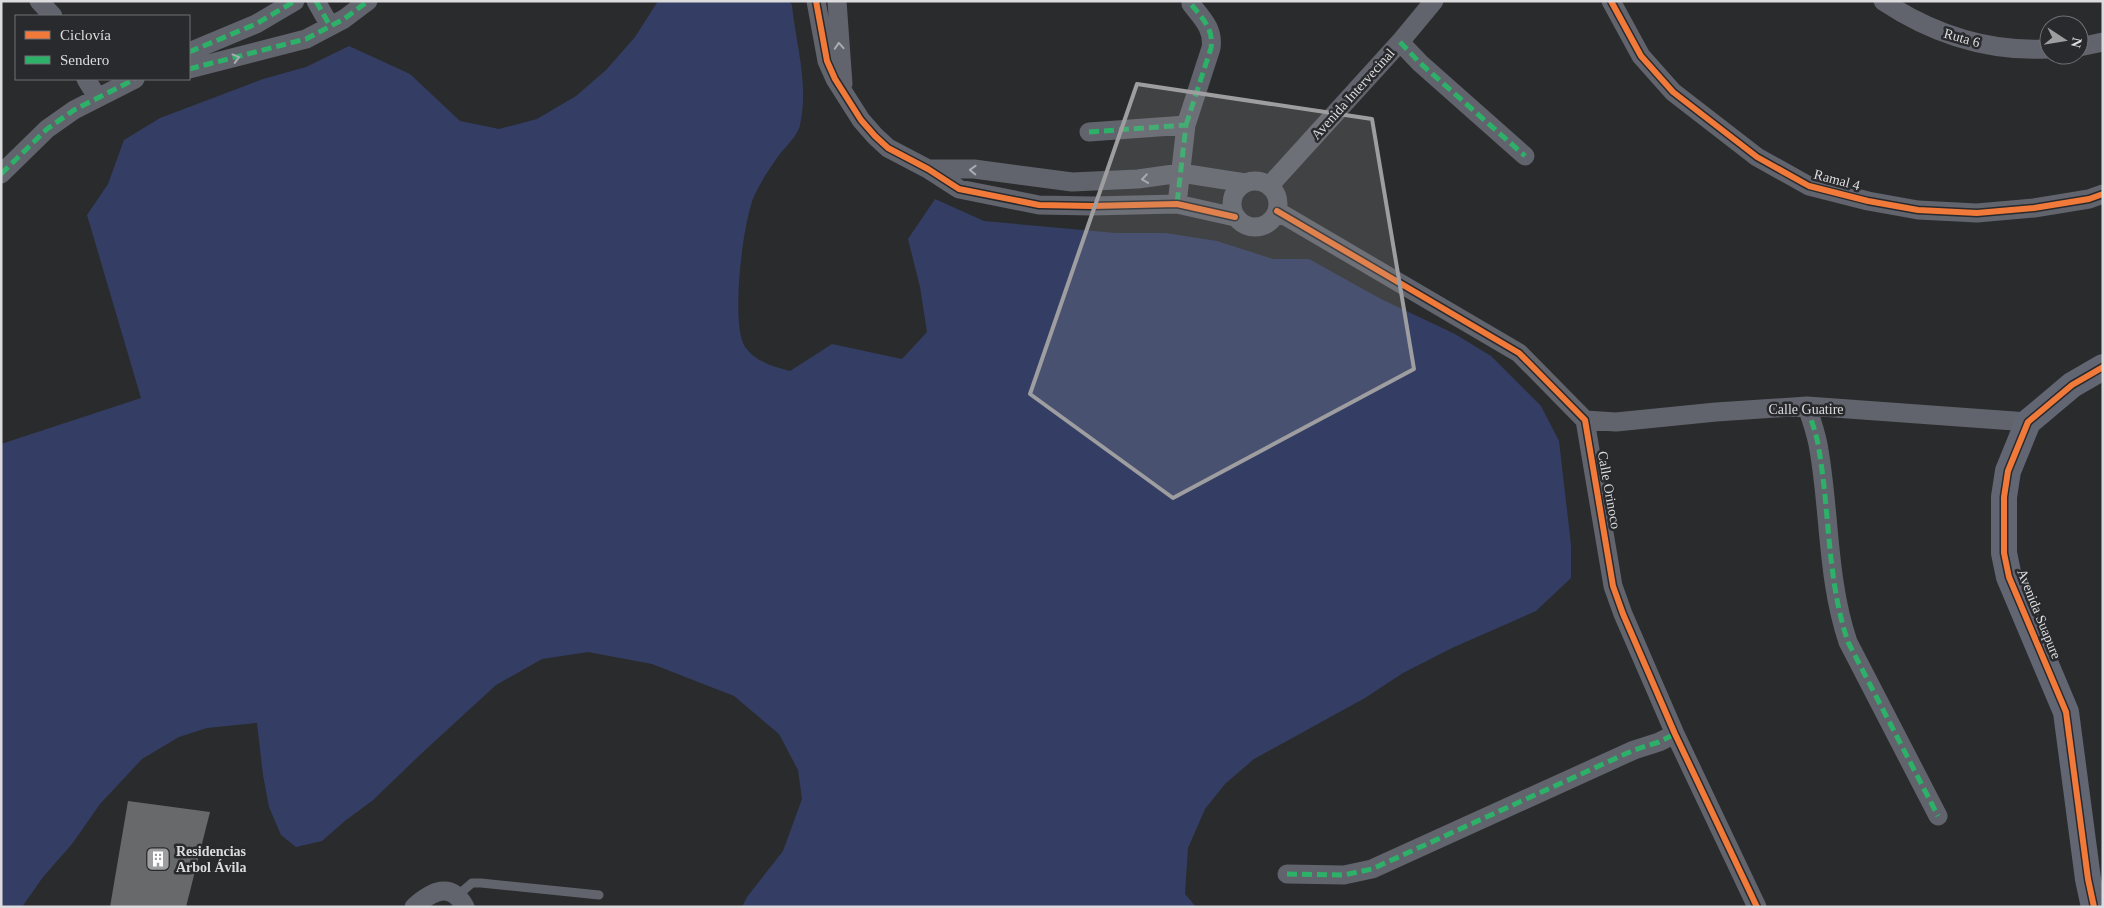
<svg xmlns="http://www.w3.org/2000/svg" width="2104" height="908" font-family="Georgia,serif">
  <rect width="100%" height="100%" fill="#2a2b2c"/>
  <path fill="#343e64" d="M658 1H789L792 5C796 46 809 83 800 125 798 136 783 149 777 158 769 169 761 182 755 194 743 219 730 324 745 347 756 362 774 367 790 371L832 344 902 359 927 332 920 287 908 239 935 199 984 221 1116 233H1166L1217 241 1273 259H1309L1381 299 1455 334 1491 356 1541 406 1559 441 1571 545V578L1536 611 1452 648 1403 673 1365 698 1254 759 1225 784 1205 809 1188 848 1185 894 1196 907H742L747 897 783 851 802 799 798 770 779 734 734 696 652 664 588 652 542 659 496 685 422 753 372 801 346 820 322 841 296 847 281 835 269 807 263 775 257 723 207 728 179 737 142 759 100 804 72 844 43 877 22 907H1V444L141 398 87 215 108 184 124 140 160 118 263 79 306 67 349 46 410 74 460 121 499 129 537 119 576 96 606 70 635 37Z"/>
  <path fill="#68696a" d="M128 801 210 812 186 907H110Z"/>
  <g fill="none" stroke-linecap="round" stroke-linejoin="round">
    <path stroke="#61646d" stroke-width="9" d="M458 895 472 883H481L599 895"/>
    <path stroke="#61646d" stroke-width="19" d="M39 1 53 16
      M316 1 330 26
      M816 1 827 61 835 79 861 120 875 136 888 148 928 169 959 189 1039 205 1092 206 1177 204 1235 217
      M837 1 843 84
      M1611 1 1641 56 1673 92 1757 157 1809 186 1868 201 1918 210 1977 213 2034 208 2089 199 2103 194
      M1883 1C1934 35 1988 52 2049 49
      M1400 42 1420 63 1525 156
      M2079 47 2103 42
      M189 52 256 24 295 1
      M189 69 306 39 344 19 368 1
      M86 79 97 97
      M1186 125 1211 48C1214 29 1202 18 1191 4
      M1089 132 1186 125 1177 204
      M928 169H974L1072 182 1138 179 1181 173 1245 183
      M1 174 47 129 74 110 135 79
      M1232 204a23 23 0 1 1 46 0a23 23 0 1 1-46 0Z
      M1270 185 1400 42 1434 1
      M1277 211 1519 353 1585 420 1613 586 1623 614 1675 734 1757 907
      M1807 406C1811 420 1817 435 1819 450 1830 514 1827 580 1848 642L1938 816
      M1585 420 1616 422 1716 412 1807 406 2028 422
      M1287 874 1344 875 1372 869 1634 750 1659 742 1675 734
      M414 907C432 891 451 881 465 907"/>
    <path stroke="#626672" stroke-width="26" d="M2094 907 2088 879 2066 712 2009 577 2004 553V497L2008 471 2028 422 2072 385 2103 367"/>
    <path stroke="#2db169" stroke-width="5" stroke-dasharray="10 5" stroke-linecap="butt" d="M316 1 330 26
      M1400 42 1420 63 1525 156
      M189 52 256 24 295 1
      M189 69 306 39 344 19 368 1
      M1186 125 1211 48C1214 29 1202 18 1191 4
      M1089 132 1186 125 1177 204
      M1 174 47 129 74 110 135 79
      M1807 406C1811 420 1817 435 1819 450 1830 514 1827 580 1848 642L1938 816
      M1287 874 1344 875 1372 869 1634 750 1659 742 1675 734"/>
    <g stroke="#292a2d" stroke-width="9">
      <path id="cycleway" d="M816 1 827 61 835 79 861 120 875 136 888 148 928 169 959 189 1039 205 1092 206 1177 204 1235 217
        M1611 1 1641 56 1673 92 1757 157 1809 186 1868 201 1918 210 1977 213 2034 208 2089 199 2103 194
        M1277 211 1519 353 1585 420 1613 586 1623 614 1675 734 1757 907
        M2094 907 2088 879 2066 712 2009 577 2004 553V497L2008 471 2028 422 2072 385 2103 367"/>
    </g>
    <use href="#cycleway" stroke="#f17a3a" stroke-width="6"/>
  </g>
  <defs><path id="oneway-chevron" d="M-2-3.5L2.5 0L-2 3.5" fill="none" stroke-width="1.6" stroke-linecap="round" stroke-linejoin="round" transform="scale(1.25)"/></defs>
  <g stroke="#abacb1">
    <use href="#oneway-chevron" transform="translate(839 46) rotate(-94)"/>
    <use href="#oneway-chevron" transform="translate(236 58) rotate(-15)"/>
    <use href="#oneway-chevron" transform="translate(973 170) rotate(-178)"/>
    <use href="#oneway-chevron" transform="translate(1145 179) rotate(172)"/>
  </g>
  <path fill="#9e9ea0" fill-opacity="0.2" stroke="#9e9ea0" stroke-width="4" stroke-linejoin="round" d="M1137 84 1372 119 1414 369 1173 498 1030 394Z"/>
  <defs>
    <g id="building-square" transform="scale(1.25)"><rect x="-9" y="-9" width="18" height="18" rx="4" fill="#9e9ea0" stroke="#292a2d"/><path d="M-4-6H4V6H1V3H-1V6H-4ZM-2.5-4.3h1.7v1.8h-1.7ZM.8-4.3h1.7v1.8H.8ZM-2.5-1h1.7V.8h-1.7ZM.8-1h1.7V.8H.8Z" fill="#fff"/></g>
  </defs>
  <g fill-rule="evenodd">
    <use href="#building-square" x="158" y="859"/>
  </g>
  <g text-anchor="middle" dominant-baseline="central" stroke-width="5" stroke-linejoin="round" paint-order="stroke">
    <g font-size="14" fill="#dcdcde" stroke="#292a2d">
      <text transform="translate(1962 38) rotate(16)">Ruta 6</text>
      <text transform="translate(1353 94) rotate(-48)">Avenida Intervecinal</text>
      <text transform="translate(1837 180) rotate(15)">Ramal 4</text>
      <text x="1806" y="409">Calle Guatire</text>
      <text transform="translate(1609 490) rotate(80)">Calle Orinoco</text>
      <text transform="translate(2039 614) rotate(68)">Avenida Suapure</text>
    </g>
    <g font-size="14" font-weight="bold" fill="#dcdcde" stroke="#292a2d" text-anchor="start">
      <text x="176" y="851">Residencias<tspan x="176" dy="16">Arbol Ávila</tspan></text>
    </g>
  </g>
  <rect width="2104" height="908" fill="none" stroke="#dcdcde" stroke-width="5"/>
  <rect x="15" y="15" width="175" height="65" fill="#292a2d" stroke="#717174"/>
  <rect x="25" y="31" width="25" height="8" fill="#f17a3a" stroke="#717174"/>
  <text x="60" y="40" font-size="15" fill="#dcdcde">Ciclovía</text>
  <rect x="25" y="56" width="25" height="8" fill="#2db169" stroke="#717174"/>
  <text x="60" y="65" font-size="15" fill="#dcdcde">Sendero</text>
  <g transform="translate(2064 40) rotate(102)"><circle r="24" fill="#292a2d" stroke="#717174"/>
  <path d="M0-4L9 19L0 12L-9 19Z" fill="#9e9ea0"/>
  <text y="-8" font-size="14" font-weight="bold" text-anchor="middle" fill="#dcdcde">N</text>
  </g>
</svg>
